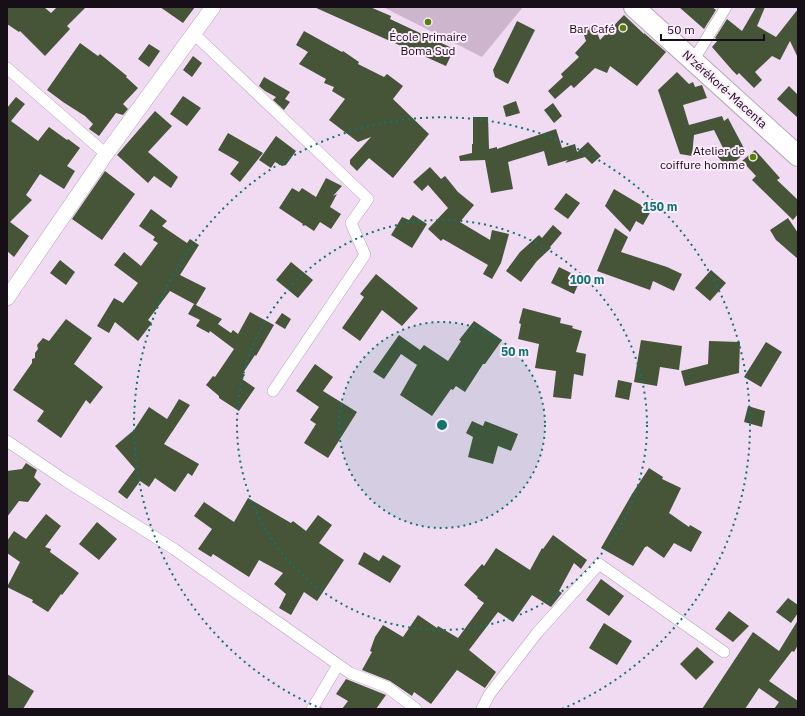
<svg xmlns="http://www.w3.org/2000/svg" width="805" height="716" font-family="'IBM Plex Sans',sans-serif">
  <rect width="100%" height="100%" fill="#f1dbf3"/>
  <path fill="#ccb5cd" d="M383 7H523L482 57Z"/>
  <path fill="#465437" d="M7 7H44L51 13 57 7H86L67 26 70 29 45 56 20 31 19 32 7 24Z
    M160 7H195L183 23Z
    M314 7H370L391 16 390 19 454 49 446 66Z
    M679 7H712L716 10 704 29Z
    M756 7H765L757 26 776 37 798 9V58L790 41 780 60 772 56 755 72 762 80 754 88 739 73 737 75 732 70 712 47 718 40 715 38 727 19 742 31Z
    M624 15 644 34V33L666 52 637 86 610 66 607 73 595 68 574 88 571 85 555 99 548 91 563 77 561 74 579 57 575 53 586 41 582 29 594 25 600 40Z
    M517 21 535 30 508 84 495 77 493 70Z
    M304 31 342 52 343 51 359 62 358 64 384 77 387 74 403 86 393 99 429 134 393 178 369 158 357 171 350 164V160L371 137 358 142 329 120 345 99 332 91 334 87 324 83 326 79 299 64 308 52 296 45Z
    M80 43 98 56 100 54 127 76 126 77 138 88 123 104 128 109 123 115 116 113 99 136 89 129 93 124 85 116 63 102 47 90Z
    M149 44 160 51 149 67 138 59Z
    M193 56 202 63 192 77 183 70Z
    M677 72 689 84 693 82 695 87 702 85 707 98 683 105 689 125 722 116 724 121 728 118 746 152 728 168 717 156 724 150 714 130 694 135 692 156 680 154 658 90Z
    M264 77 290 92 285 99 290 102 284 110 273 100 276 97 265 91 259 86Z
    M789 86 798 95V118L777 99Z
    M183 96 201 108 187 126 170 114Z
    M16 97 25 104 11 121 38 141 49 127 67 140 68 139 80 148 67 166 75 171 64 189 40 174 26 195 32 200 10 222 29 236 14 257 7 251V108Z
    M516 101 520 113 506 117 503 106Z
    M553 103 562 116 554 123 544 110Z
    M155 111 172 126 148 152 178 177 171 188 154 176 148 183 117 155Z
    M473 117H488L489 149 497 147V149L556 129 562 148 575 144 577 152 588 142 601 156 592 164 585 157 565 163 568 160 548 166 544 151 508 162 513 189 491 193 485 160 460 161 459 156 472 153V144H473Z
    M228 133 263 153 240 182 230 174 239 162 218 150Z
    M276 136 296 151 286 165 282 166 275 162 271 168 259 160Z
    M755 150 780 178 777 180 798 200V214L793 220 752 180 756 176 742 161Z
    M430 167 441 179 445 176 458 192 474 205 460 222 490 240 492 230 509 234 501 263 492 279 483 274 488 265 443 239 441 241 428 229 448 208 428 185 422 191 413 182Z
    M105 171 135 194 102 240 72 219Z
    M326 178 342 186 333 196 337 194 330 207 341 214 331 229 320 222 314 231 305 225 304 226 302 225 303 224 279 208 292 188 299 192 302 188 316 197Z
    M614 189 651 211 643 225 636 221 630 232 605 206Z
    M566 193 580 203 568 219 554 209Z
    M151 209 167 221 162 226 187 243 190 239 199 245 180 275 206 288 196 305 170 291 148 320 152 323 138 341 115 322 109 333 97 326 114 298 123 303 138 283 114 265 124 252 141 266 158 243 153 240 155 237 139 226Z
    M413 215 427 224 412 248 391 235 402 217 409 220Z
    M788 218 798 233V259L776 240 770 230Z
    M553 225 562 233 550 247 551 248 537 261 521 282 506 271 520 252 539 235 542 238Z
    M615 228 628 237 621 252 667 267 682 274 674 291 653 281 650 290 597 271Z
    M60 260 75 272 66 285 50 273Z
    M291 262 313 280 298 298 276 280Z
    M559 267 581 278 574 294 551 283Z
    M711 270 726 283 710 301 695 288Z
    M376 274 418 308 402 326 382 310 360 341 342 328 364 297 360 294Z
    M194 304 222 319 218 324 231 333 233 330 238 334 250 312 274 325 256 356 255 355 243 373 245 375 242 379 255 388 239 411 219 398V396L206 385 213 376 215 377 234 349 210 331 209 333 196 326 200 320 188 314Z
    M523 308 561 318 560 323 573 326 572 328 582 331 576 352 586 354 583 376 574 374 571 399 553 397 556 371 535 368 539 344 518 339 521 324 519 323Z
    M282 313 291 319 285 329 275 323Z
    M66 319 92 338 74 364 103 387 90 404 86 400 61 438 37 421 44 411 13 390 32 363V359L35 358V353L38 349 37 345 43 338 49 341Z
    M474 321 502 340 485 364H483L465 392 456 386 453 390 451 389 432 416 400 395 417 365 401 354 384 379 373 372 399 335 420 350 424 345 448 361 461 341 459 340Z
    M641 340 682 346 679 370 660 367 657 386 634 382Z
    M709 341 740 342 739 373 685 386 681 371 708 364Z
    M766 342 782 352 761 387 744 377Z
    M315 364 333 377 323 391 357 412 328 458 304 443 316 424 310 420 319 407 296 391Z
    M618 380 632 383 629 400 615 397Z
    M179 399 190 405 164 444 199 464 192 476 188 473 175 492 155 478 149 487 140 481 127 499 118 492 135 469 115 446 134 430 149 407 167 419Z
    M748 406 765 411 762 427 744 422Z
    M472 421 483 426 485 421 518 434 511 451 498 446 493 464 468 457 473 437 466 433Z
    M26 463 37 470 34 477 41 484 28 502 19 501 7 517V471L22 469Z
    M649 468 663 477 662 479 681 488 669 513 689 527 690 525 702 532 691 552 674 543 664 558 647 546 646 547H645L633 566 601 548 632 494Z
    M248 498 291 523 293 521 306 531 318 515 332 525 319 543 344 560 317 601 304 592 291 615 279 608 286 594 274 584 283 573 259 560 249 577 213 554 211 557 198 549 212 529 194 516 204 502 234 522Z
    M46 514 61 526 45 547 51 549 50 552 79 573 62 595 61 594 48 612 32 602 33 600 7 587 20 562 7 553V541L14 531 26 539Z
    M97 522 117 539 99 560 79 544Z
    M553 535 587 560 581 569 574 563 559 591 562 593 551 607 532 595 513 622 498 612 469 650 496 672 485 688 457 670 431 704 414 692 412 696 390 681 362 670 372 652 370 651 375 637 383 625 403 637 418 615 437 628 438 626 458 638 484 603 477 598 478 597 464 585 482 564 484 566 496 548 530 570 542 548 543 549Z
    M364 552 379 561 383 555 401 566 390 583 358 564Z
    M601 579 624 596 609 616 586 600Z
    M788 598 798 605V613L791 623 776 612Z
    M729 611 749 626 733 642 715 629Z
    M798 620V645L794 652 792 651 769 681 798 701V709H774L779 702 759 688 745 709H702L753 632 779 651Z
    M604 623 632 641 617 665 589 648Z
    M697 647 714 662 696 680 680 664Z
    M7 674 34 691 23 709H7Z
    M346 679 386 695 376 709H342L348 701 336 694Z"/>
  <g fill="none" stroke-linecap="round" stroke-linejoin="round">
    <g stroke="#b7a3b9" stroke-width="12">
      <path id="street" d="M194 34 368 199 351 223 365 255 273 391
        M693 61 726 7
        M7 68 106 154
        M7 441 66 481 174 549 350 673 387 687 416 709
        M312 709 338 665
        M482 709 489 695 537 633 599 564 724 652"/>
    </g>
    <g stroke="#b7a3b9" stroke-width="16">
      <path id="secondary" d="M7 298 106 154 213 7"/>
    </g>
    <g stroke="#b7a3b9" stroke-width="22">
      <path id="highway" d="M634 7 798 156"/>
    </g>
    <use href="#street" stroke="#fff" stroke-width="11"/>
    <use href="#secondary" stroke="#fff" stroke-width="15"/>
    <use href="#highway" stroke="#fff" stroke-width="20"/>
  </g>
  <circle cx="442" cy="425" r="103" fill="#0f766e" fill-opacity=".12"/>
  <g fill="none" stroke="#0f766e" stroke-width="2" stroke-dasharray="2 4">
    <circle cx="442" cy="425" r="103"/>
    <circle cx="442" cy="425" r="205"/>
    <path d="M322 709A308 308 0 1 1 562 709"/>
  </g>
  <g fill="#568106" stroke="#fceafd" stroke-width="1.5">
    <circle cx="428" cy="22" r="4"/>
    <circle cx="623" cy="28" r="4"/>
    <circle cx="753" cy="157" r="4"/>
  </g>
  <g text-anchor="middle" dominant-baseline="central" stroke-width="4" stroke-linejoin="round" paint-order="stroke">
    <g font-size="12" fill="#170f17" stroke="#fceafd" text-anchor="end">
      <text x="615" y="28">Bar Café</text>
      <text x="428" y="36" text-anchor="middle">École Primaire<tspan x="428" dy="14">Boma Sud</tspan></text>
      <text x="745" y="150">Atelier de<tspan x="745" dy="14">coiffure homme</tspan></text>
    </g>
    <g font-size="12" fill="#170f17" stroke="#fceafd">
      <text transform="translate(725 89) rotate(42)">N'zérékoré-Macenta</text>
    </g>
  </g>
  <circle cx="442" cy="425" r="6" fill="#0f766e" stroke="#fceafd" stroke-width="2"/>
  <g font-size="12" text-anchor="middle" font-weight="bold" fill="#0f766e" stroke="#fceafd" stroke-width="4" stroke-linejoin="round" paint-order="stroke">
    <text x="660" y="211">150 m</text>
    <text x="587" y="284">100 m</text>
    <text x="515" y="356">50 m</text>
  </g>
  <rect width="805" height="716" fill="none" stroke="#170f17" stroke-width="16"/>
  <path d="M661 34v6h103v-6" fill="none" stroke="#170f17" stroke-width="2"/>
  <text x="667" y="34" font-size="12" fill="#170f17" stroke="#fceafd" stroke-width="3" paint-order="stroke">50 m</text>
</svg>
